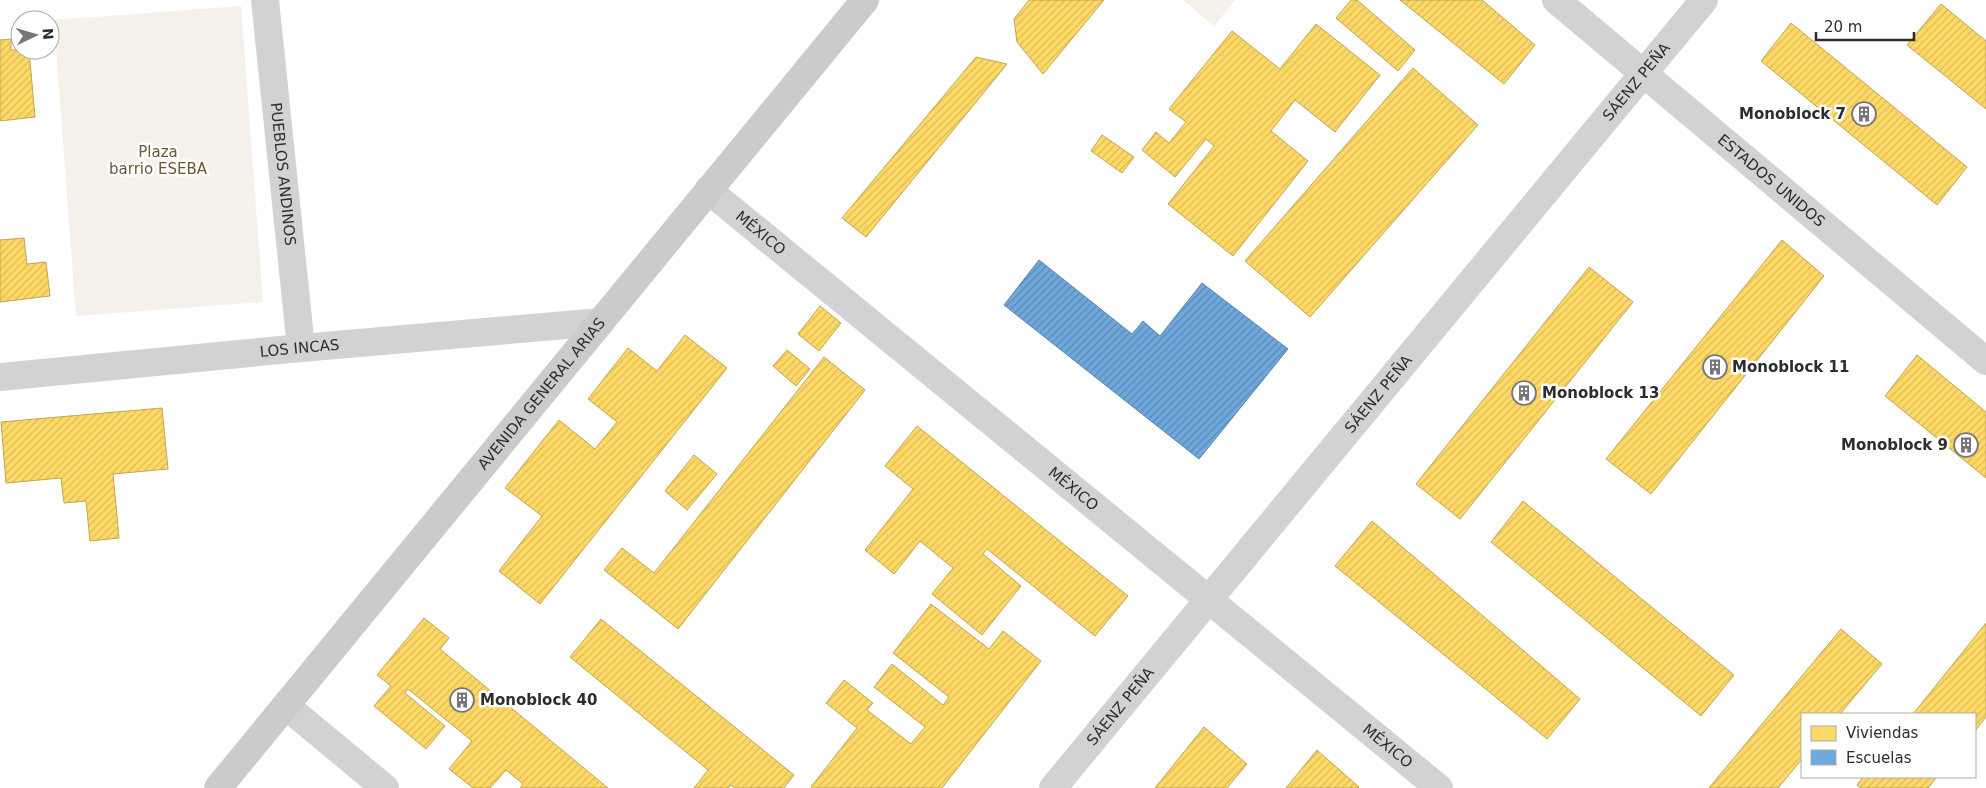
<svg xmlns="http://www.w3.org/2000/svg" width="1986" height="788" font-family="'DejaVu Sans',sans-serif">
  <defs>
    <pattern id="homes-hatch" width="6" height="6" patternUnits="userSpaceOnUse" patternTransform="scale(1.25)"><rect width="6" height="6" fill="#ffd966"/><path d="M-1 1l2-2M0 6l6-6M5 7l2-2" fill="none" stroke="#dbbb59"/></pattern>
    <pattern id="schools-hatch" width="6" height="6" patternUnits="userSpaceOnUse" patternTransform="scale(1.25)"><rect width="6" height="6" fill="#6fa8dc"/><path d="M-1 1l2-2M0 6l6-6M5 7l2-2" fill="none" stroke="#5c89b3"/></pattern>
  </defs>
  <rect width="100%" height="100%" fill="#fff"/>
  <path fill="#f5f0ea" d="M1183 0H1235L1214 26Z
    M241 6 263 302 76 316 54 20Z"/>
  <path fill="url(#homes-hatch)" stroke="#c0a555" d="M1029 0H1104L1043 74 1017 42 1014 19Z
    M1351 0H1357L1415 50 1398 71 1336 18Z
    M1400 0H1482L1535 45 1504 84Z
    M1941 4 1986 41V109L1907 45Z
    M1791 23 1967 167 1937 205 1761 61Z
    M1316 24 1380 75 1335 132 1295 100 1271 131 1308 161 1233 256 1168 204 1214 146 1206 139 1175 177 1142 150 1156 132 1169 143 1186 122 1169 109 1232 31 1280 69Z
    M11 39V50H29L35 117 0 121V40Z
    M976 57 1007 64 866 237 842 218Z
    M1413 68 1478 125 1310 317 1245 261Z
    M1102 135 1134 157 1122 173 1091 151Z
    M24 238 27 264 46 262 50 296 0 302V240Z
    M1782 240 1824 276 1651 494 1606 459Z
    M1589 267 1633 302 1460 519 1416 484Z
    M820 306 841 323 819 351 798 334Z
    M685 335 727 368 540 604 499 571 542 516 505 488 559 420 595 449 617 422 588 399 628 348 657 371Z
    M787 350 810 369 796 386 773 366Z
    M1917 355 1986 412V478L1885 396Z
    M824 357 865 390 678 629 604 570 622 548 654 573Z
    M162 408 168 469 113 474 119 538 90 541 86 501 64 503 61 478 6 483 1 422Z
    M917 426 1128 596 1095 636 987 549 983 554 1021 586 982 635 932 594 953 568 920 541 894 574 865 550 913 489 885 466Z
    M694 455 717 474 687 510 665 491Z
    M1523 501 1734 675 1701 716 1491 542Z
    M1372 521 1580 699 1547 739 1335 566Z
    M931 604 989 649 1003 631 1041 661 942 788H813L811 787 857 728 826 703 844 680 873 703 867 710 911 744 925 727 874 687 892 664 943 705 949 697 893 653Z
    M424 618 449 638 440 649 608 788H520L523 784 506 770 490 788H473L449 769 472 741 408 689 405 693 445 726 426 749 374 706 391 686 377 675Z
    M601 619 794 775 784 788H735L731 785 728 788H694L708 770 570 657Z
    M1986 623V717L1975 731V714H1913Z
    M1841 629 1882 664 1840 714H1802V759L1778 788H1709Z
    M1204 727 1247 764 1227 788H1155Z
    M1317 750 1359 787 1358 788H1286Z
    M1863 777H1937L1928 788H1861L1857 785Z"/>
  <path fill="url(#schools-hatch)" stroke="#5b83a8" d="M1039 260 1132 334 1143 321 1160 336 1202 283 1288 349 1199 459 1004 305Z"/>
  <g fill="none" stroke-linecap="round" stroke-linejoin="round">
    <g stroke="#d2d2d2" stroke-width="28">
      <path id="s1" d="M265 0 301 348"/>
      <path id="s2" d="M1556 0 1986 361"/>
      <path id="s3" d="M708 190 1439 788"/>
      <path id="s4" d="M0 377 301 348 601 322"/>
      <path d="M286 706 385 788"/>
      <path id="s5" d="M1053 788 1704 0"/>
    </g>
    <path stroke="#cbcbcb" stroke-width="28" id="s6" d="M218 788 865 0"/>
  </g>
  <defs>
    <g id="building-ring" transform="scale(1.25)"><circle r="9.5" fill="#fff" stroke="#767676" stroke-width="1.5"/><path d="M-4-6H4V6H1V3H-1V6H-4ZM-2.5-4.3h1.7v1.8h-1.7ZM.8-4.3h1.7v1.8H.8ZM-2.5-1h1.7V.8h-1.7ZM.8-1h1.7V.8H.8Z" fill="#767676"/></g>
  </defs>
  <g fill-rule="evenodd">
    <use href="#building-ring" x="1864" y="114"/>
    <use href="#building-ring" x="1715" y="367"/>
    <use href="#building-ring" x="1524" y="393"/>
    <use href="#building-ring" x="1966" y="445"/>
    <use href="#building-ring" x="462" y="700"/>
  </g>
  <g text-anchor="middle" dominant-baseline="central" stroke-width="5" stroke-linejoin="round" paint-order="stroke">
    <g font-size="15" fill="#2d2d2d" stroke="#fff">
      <text stroke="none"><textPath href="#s5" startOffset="916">SÁENZ PEÑA</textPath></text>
      <text stroke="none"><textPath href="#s1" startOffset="175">PUEBLOS ANDINOS</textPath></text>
      <text stroke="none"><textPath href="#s2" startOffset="281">ESTADOS UNIDOS</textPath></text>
      <text stroke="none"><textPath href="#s3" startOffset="68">MÉXICO</textPath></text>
      <text stroke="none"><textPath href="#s4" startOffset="301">LOS INCAS</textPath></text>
      <text stroke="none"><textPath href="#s6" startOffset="510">AVENIDA GENERAL ARIAS</textPath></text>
      <text stroke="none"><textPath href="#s5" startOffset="511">SÁENZ PEÑA</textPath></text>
      <text stroke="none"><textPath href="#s3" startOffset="472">MÉXICO</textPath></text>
      <text stroke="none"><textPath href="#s5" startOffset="106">SÁENZ PEÑA</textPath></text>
      <text stroke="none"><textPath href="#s3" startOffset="878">MÉXICO</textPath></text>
    </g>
    <g font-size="15" font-weight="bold" fill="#2d2d2d" stroke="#fff" text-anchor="start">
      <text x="1846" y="114" text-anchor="end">Monoblock 7</text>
      <text x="1732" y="367">Monoblock 11</text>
      <text x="1542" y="393">Monoblock 13</text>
      <text x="1948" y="445" text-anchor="end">Monoblock 9</text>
      <text x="480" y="700">Monoblock 40</text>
    </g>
    <g font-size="15" fill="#6d5737" stroke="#fff">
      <text x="158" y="152">Plaza<tspan x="158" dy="17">barrio ESEBA</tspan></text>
    </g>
  </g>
  <rect x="1801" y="713" width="175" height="65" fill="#ffffff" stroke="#ababab"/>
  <rect x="1811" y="726" width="25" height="15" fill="#ffd966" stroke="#ababab"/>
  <text x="1846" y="738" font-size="15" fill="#2d2d2d">Viviendas</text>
  <rect x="1811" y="750" width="25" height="15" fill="#6fa8dc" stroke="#ababab"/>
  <text x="1846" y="763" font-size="15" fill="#2d2d2d">Escuelas</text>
  <g transform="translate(35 35) rotate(85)"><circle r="24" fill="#ffffff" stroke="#ababab"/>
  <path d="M0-4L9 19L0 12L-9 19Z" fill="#767676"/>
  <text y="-8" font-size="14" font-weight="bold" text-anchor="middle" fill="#2d2d2d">N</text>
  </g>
  <path d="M1816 32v8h98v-8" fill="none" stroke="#2d2d2d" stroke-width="2.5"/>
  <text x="1824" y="32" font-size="15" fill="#2d2d2d" stroke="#ffffff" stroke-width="4" paint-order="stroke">20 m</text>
</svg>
